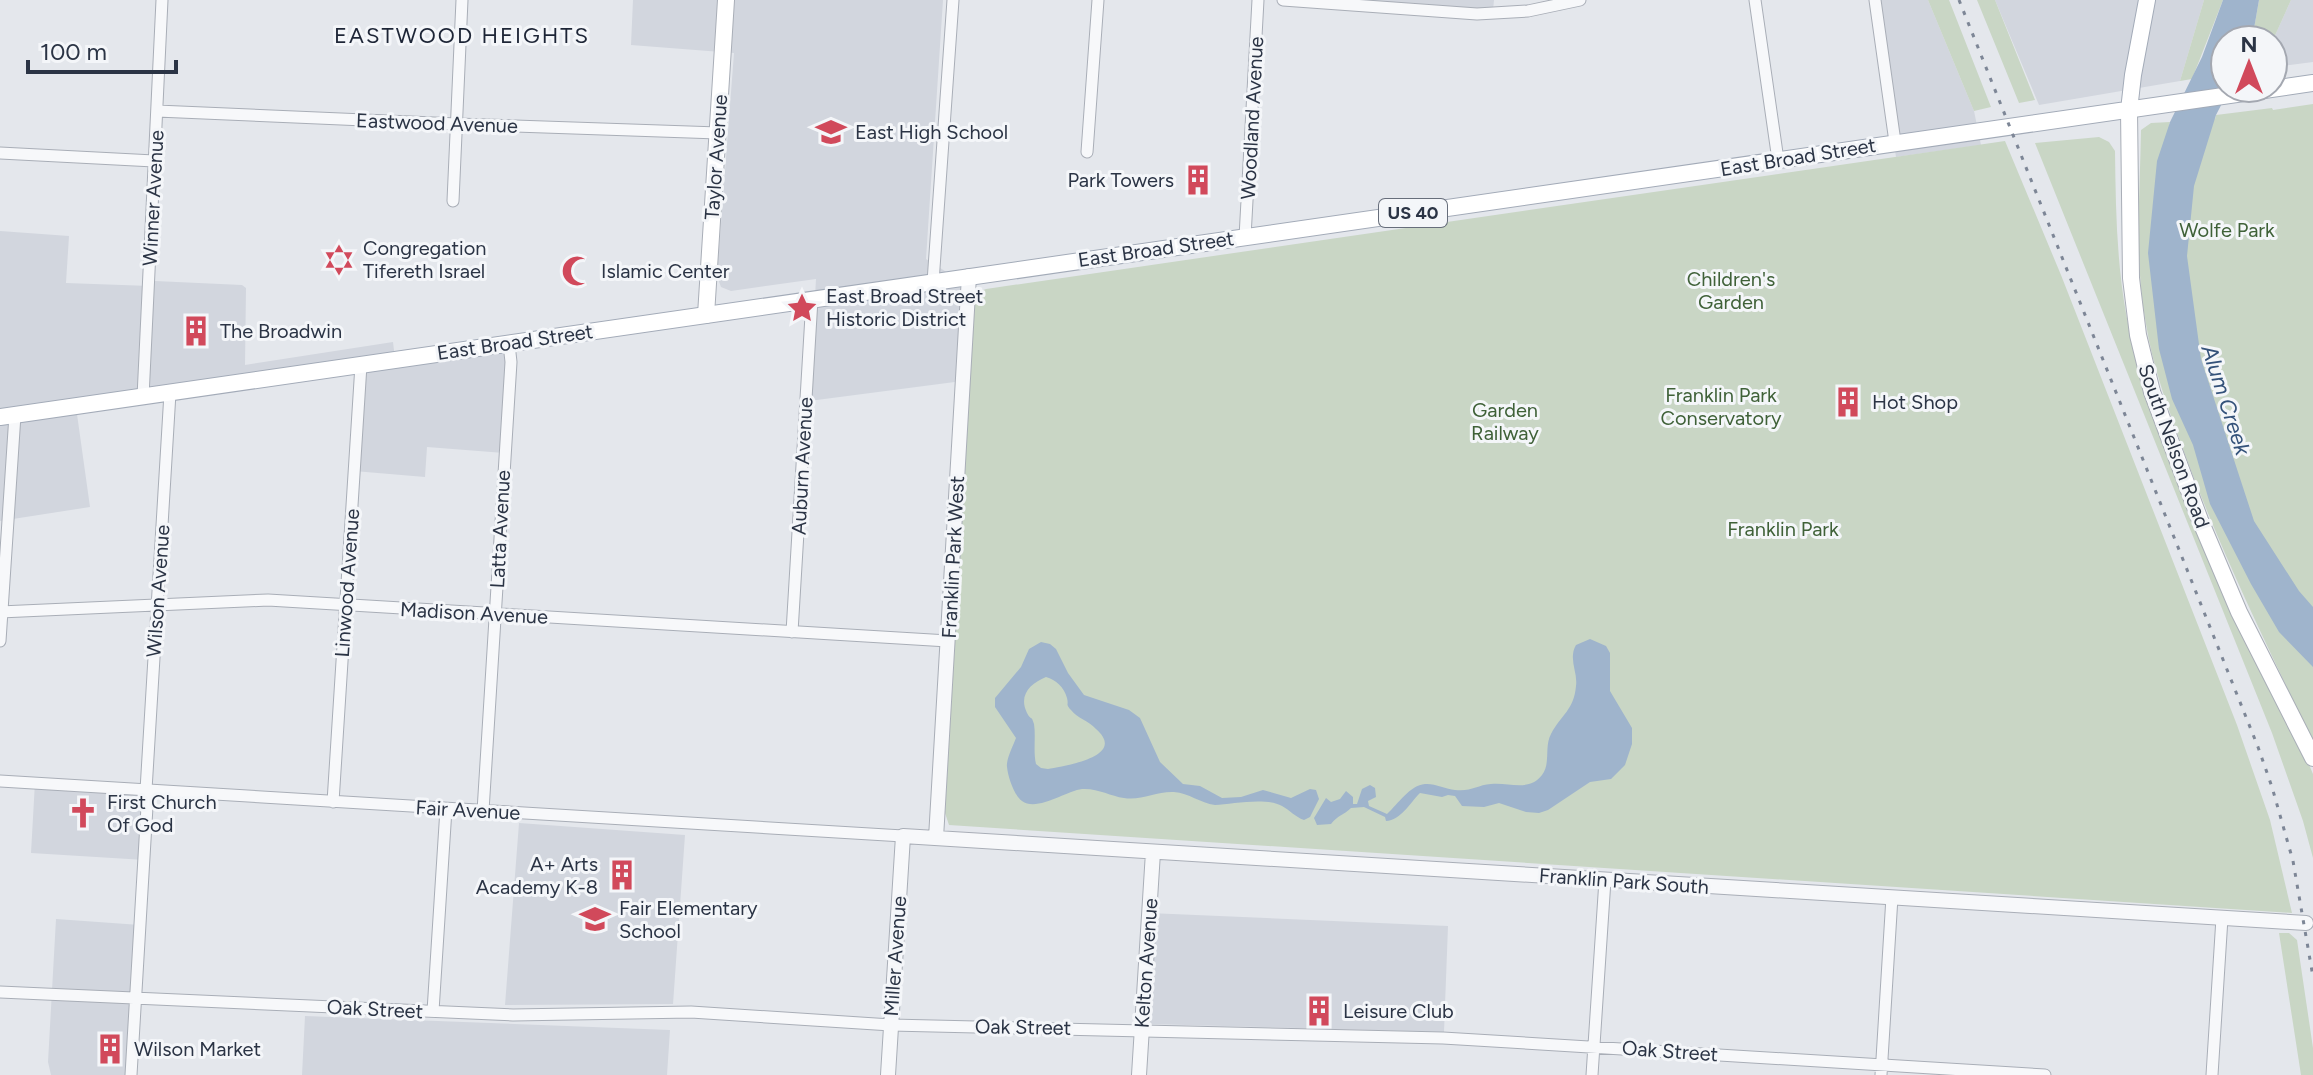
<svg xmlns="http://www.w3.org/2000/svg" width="2313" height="1075" font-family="Figtree,sans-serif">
  <rect width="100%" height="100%" fill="#e4e7ec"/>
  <path fill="#d2d6de" d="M633 0H943L926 259 978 292 975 298 970 380 809 401 816 279 731 291 721 287 717 276 734 53 631 45Z
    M1301 0H1494L1493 10Z
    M1873 0H1928L1974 111 1981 145 1896 157Z
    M1995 0H2204L2180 81 2039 105Z
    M2291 0H2313V62L2273 67V40Z
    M0 231 69 236 66 283 150 286 155 281 242 285 246 288 245 365 393 342 395 359 512 343 504 453 427 447 425 477 354 471 360 365 76 407 90 507 0 521Z
    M35 782 149 789 145 860 31 853Z
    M519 823 685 835 673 1004 505 1005Z
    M1149 913 1448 926 1444 1032 1148 1024Z
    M56 919 140 925 131 1075H51L48 1062Z
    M305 1016 670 1030 667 1075H302Z"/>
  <path fill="#c9d6c5" d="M1928 0H1949L1991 107 1974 111Z
    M1977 0H1995L2035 100 2019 103Z
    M2204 0H2223L2192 79 2180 81Z
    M2259 0H2291L2273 40H2252Z
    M2313 104V741C2267 646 2221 552 2184 452 2169 410 2153 369 2146 324 2134 261 2140 194 2141 130L2151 123 2170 122 2169 125 2215 119 2216 115 2272 108 2273 110Z
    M2099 137 2109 142 2115 151C2116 226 2117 301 2141 372L2313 774V858L2303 821 2272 733 2035 143Z
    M2005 141 2061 275 2237 725 2270 820 2292 913 949 825 945 813 975 298 978 292 986 289Z
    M2279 933H2289L2297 940 2313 1048V1075H2301Z"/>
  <path fill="#9fb4cc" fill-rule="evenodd" d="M2223 0H2259L2252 40H2225V88H2230L2216 115 2194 186 2187 256 2201 359 2254 521 2299 591 2313 607V667L2279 632 2251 584 2210 504 2193 445 2172 399 2159 349 2148 253 2157 161 2170 122 2202 57Z
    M1590 639 1606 646 1610 653V691L1632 728V744L1625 765 1611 779 1590 782 1548 810 1539 813 1526 812 1499 803 1484 807 1462 806 1455 796 1448 795 1442 797 1420 793C1409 804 1401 820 1386 821L1385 817 1364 807 1351 808C1344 815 1338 815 1331 824L1317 825 1314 818 1326 798 1331 802 1340 799 1346 791 1353 797V804H1357L1362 789 1370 785 1375 788 1376 797 1368 801 1369 806 1387 814C1398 804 1410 785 1425 784 1434 783 1446 789 1455 790 1471 792 1477 785 1491 784 1509 782 1529 792 1542 775 1551 763 1544 747 1551 734 1561 715 1574 710 1576 686 1578 672 1568 659 1576 645Z
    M1041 642 1050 644 1056 649 1068 673 1084 695 1129 710 1140 718 1160 762 1183 784 1200 786 1222 798 1241 797 1263 790 1291 798 1310 789 1316 790 1319 799 1310 817 1304 820C1295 817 1290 810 1282 806 1266 797 1232 804 1215 805 1200 803 1189 793 1174 792 1157 791 1141 801 1124 798 1110 796 1098 788 1082 789 1066 791 1037 812 1022 801 1014 795 1008 777 1007 767 1006 759 1013 746 1016 738L995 707V698L1021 667 1029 649ZM1046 677C1056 680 1064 687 1067 698 1069 706 1065 703 1071 710 1077 718 1089 721 1096 729 1128 757 1064 766 1048 769L1041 768 1036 764C1033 751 1036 737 1034 724 1031 714 1032 722 1027 713 1018 695 1031 683 1046 677Z"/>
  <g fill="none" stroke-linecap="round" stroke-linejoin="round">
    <g stroke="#a9aeb7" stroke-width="13">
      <path id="minor" d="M1283 0 1477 14 1528 11 1580 0
        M1755 0 1778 160
        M1875 0 1895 142
        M157 111 457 124 718 133
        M1087 152 1098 0
        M0 153 154 161
        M453 201 462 0
        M1245 237 1258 0
        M933 282 953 0
        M143 397 162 0
        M0 612 268 600 948 641
        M792 632 812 299
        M0 641 15 415
        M0 781 903 836
        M146 790 170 393
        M333 802 361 365
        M483 811 511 362 509 344
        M0 992 513 1015 691 1012 891 1025 1443 1038 2045 1075
        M433 1011 446 809
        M131 1075 148 790
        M1592 1075 1605 880
        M1881 1075 1892 897
        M2212 1075 2222 918"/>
    </g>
    <g stroke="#a9aeb7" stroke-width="16">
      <path id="tertiary" d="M936 838 969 276
        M888 1075 903 836 2306 923
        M1139 1075 1153 852"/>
    </g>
    <g stroke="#a9aeb7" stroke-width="18">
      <path id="secondary" d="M2129 110 2131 278 2138 335 2152 392 2200 520 2239 612 2313 758
        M706 315 726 0"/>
    </g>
    <g stroke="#a3abb8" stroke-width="18">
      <path id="primary" d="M2129 110 2133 75 2147 0
        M0 417 2313 83"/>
    </g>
    <use href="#minor" stroke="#f7f8fa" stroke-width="11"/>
    <use href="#tertiary" stroke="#f7f8fa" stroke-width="14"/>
    <use href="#secondary" stroke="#fff" stroke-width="16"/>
    <use href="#primary" stroke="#fff" stroke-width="16"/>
    <path stroke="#7d8696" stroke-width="3" stroke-dasharray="4 8" stroke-linecap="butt" d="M1959 0 2258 747 2272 787 2293 861 2313 977"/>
  </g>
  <defs>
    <g id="school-bare" transform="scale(2.4)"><path d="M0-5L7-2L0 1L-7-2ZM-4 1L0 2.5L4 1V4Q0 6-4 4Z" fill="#d1495b" stroke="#f4f6f9" stroke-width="2.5" paint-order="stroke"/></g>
    <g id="building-bare" transform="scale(2.4)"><path d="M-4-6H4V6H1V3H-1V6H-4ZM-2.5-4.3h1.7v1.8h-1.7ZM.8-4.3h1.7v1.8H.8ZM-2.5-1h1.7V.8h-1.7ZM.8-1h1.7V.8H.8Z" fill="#d1495b" stroke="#f4f6f9" stroke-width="2.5" paint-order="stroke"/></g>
    <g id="synagogue-bare" transform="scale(2.4)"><path d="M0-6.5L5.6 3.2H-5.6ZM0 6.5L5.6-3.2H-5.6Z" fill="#d1495b" stroke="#f4f6f9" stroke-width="2.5" paint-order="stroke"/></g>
    <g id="mosque-bare" transform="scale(2.4)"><path d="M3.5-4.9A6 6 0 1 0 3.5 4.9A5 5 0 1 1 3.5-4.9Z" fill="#d1495b" stroke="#f4f6f9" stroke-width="2.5" paint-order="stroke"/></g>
    <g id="sight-bare" transform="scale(2.4)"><path d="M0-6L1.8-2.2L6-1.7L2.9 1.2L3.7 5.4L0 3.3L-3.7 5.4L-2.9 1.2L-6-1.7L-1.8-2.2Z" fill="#d1495b" stroke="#f4f6f9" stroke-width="2.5" paint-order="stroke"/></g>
    <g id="church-bare" transform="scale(2.4)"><path d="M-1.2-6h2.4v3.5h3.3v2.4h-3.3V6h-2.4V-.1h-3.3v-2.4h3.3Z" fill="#d1495b" stroke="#f4f6f9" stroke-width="2.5" paint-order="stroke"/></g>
  </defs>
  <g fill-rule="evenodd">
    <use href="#school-bare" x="831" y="132"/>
    <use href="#building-bare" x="1198" y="180"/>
    <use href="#synagogue-bare" x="339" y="260"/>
    <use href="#mosque-bare" x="577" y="271"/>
    <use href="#sight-bare" x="802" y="308"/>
    <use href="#building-bare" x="196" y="331"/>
    <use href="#building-bare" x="1848" y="402"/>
    <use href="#church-bare" x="83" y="813"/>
    <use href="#building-bare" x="622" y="875"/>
    <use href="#school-bare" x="595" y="919"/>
    <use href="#building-bare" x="1319" y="1011"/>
    <use href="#building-bare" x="110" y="1049"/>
  </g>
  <g text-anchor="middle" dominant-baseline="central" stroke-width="6" stroke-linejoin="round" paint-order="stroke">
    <rect fill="#f4f6f9" stroke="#676e7b" stroke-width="2" x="1379" y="199" width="68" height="28" rx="6"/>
    <g font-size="18" font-weight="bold" fill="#2b3445">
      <text x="1413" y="213">US 40</text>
    </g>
    <g font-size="20" fill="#2b3445" stroke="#f4f6f9">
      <text transform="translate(1252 118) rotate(-87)">Woodland Avenue</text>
      <text transform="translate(437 123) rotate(2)">Eastwood Avenue</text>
      <text transform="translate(716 157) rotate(-86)">Taylor Avenue</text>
      <text transform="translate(1798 157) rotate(-9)">East Broad Street</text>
      <text transform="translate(153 198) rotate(-87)">Winner Avenue</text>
      <text transform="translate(1156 249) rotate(-8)">East Broad Street</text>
      <text transform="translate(515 342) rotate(-8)">East Broad Street</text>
      <text transform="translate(2174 446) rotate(70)">South Nelson Road</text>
      <text transform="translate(802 466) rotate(-87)">Auburn Avenue</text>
      <text transform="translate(500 529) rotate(-87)">Latta Avenue</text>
      <text transform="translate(953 557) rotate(-87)">Franklin Park West</text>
      <text transform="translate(347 583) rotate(-86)">Linwood Avenue</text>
      <text transform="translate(158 591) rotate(-86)">Wilson Avenue</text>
      <text transform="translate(474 613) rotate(3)">Madison Avenue</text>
      <text transform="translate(468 810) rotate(3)">Fair Avenue</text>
      <text transform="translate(1624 881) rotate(4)">Franklin Park South</text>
      <text transform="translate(895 956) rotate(-86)">Miller Avenue</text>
      <text transform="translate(1146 963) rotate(-86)">Kelton Avenue</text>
      <text transform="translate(375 1009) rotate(3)">Oak Street</text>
      <text transform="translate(1023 1027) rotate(1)">Oak Street</text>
      <text transform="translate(1670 1051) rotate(4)">Oak Street</text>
    </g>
    <g font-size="20" fill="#2b3445" stroke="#f4f6f9" text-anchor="start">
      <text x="855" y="132">East High School</text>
      <text x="1174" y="180" text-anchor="end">Park Towers</text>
      <text x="363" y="248">Congregation<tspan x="363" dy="23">Tifereth Israel</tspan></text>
      <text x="601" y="271">Islamic Center</text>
      <text x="826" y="296">East Broad Street<tspan x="826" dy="23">Historic District</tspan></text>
      <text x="220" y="331">The Broadwin</text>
      <text x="1872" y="402">Hot Shop</text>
      <text x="107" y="802">First Church<tspan x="107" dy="23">Of God</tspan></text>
      <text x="598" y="864" text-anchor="end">A+ Arts<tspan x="598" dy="23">Academy K-8</tspan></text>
      <text x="619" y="908">Fair Elementary<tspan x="619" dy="23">School</tspan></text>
      <text x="1343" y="1011">Leisure Club</text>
      <text x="134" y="1049">Wilson Market</text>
    </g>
    <g font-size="20" fill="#3f6138" stroke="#f4f6f9">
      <text x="2227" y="230">Wolfe Park</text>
      <text x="1731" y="279">Children's<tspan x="1731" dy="23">Garden</tspan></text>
      <text x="1721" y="395">Franklin Park<tspan x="1721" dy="23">Conservatory</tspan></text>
      <text x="1505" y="410">Garden<tspan x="1505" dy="23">Railway</tspan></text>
      <text x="1783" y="529">Franklin Park</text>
    </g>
    <g font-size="22" letter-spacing="2" fill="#1d2536" stroke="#f4f6f9">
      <text x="462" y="35">EASTWOOD HEIGHTS</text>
    </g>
    <g font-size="22" font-style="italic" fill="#34527a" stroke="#f4f6f9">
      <text transform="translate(2226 400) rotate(72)">Alum Creek</text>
    </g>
  </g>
  <g transform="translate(2249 64)"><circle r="38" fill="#f4f6f9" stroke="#a4a8b1" stroke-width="2"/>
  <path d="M0-6L14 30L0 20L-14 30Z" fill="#d1495b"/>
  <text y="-12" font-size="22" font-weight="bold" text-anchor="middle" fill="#2b3445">N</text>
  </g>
  <path d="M28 60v12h148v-12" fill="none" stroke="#2b3445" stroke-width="4"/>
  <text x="40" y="60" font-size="24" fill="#2b3445" stroke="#f4f6f9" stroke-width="6" paint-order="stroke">100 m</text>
</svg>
